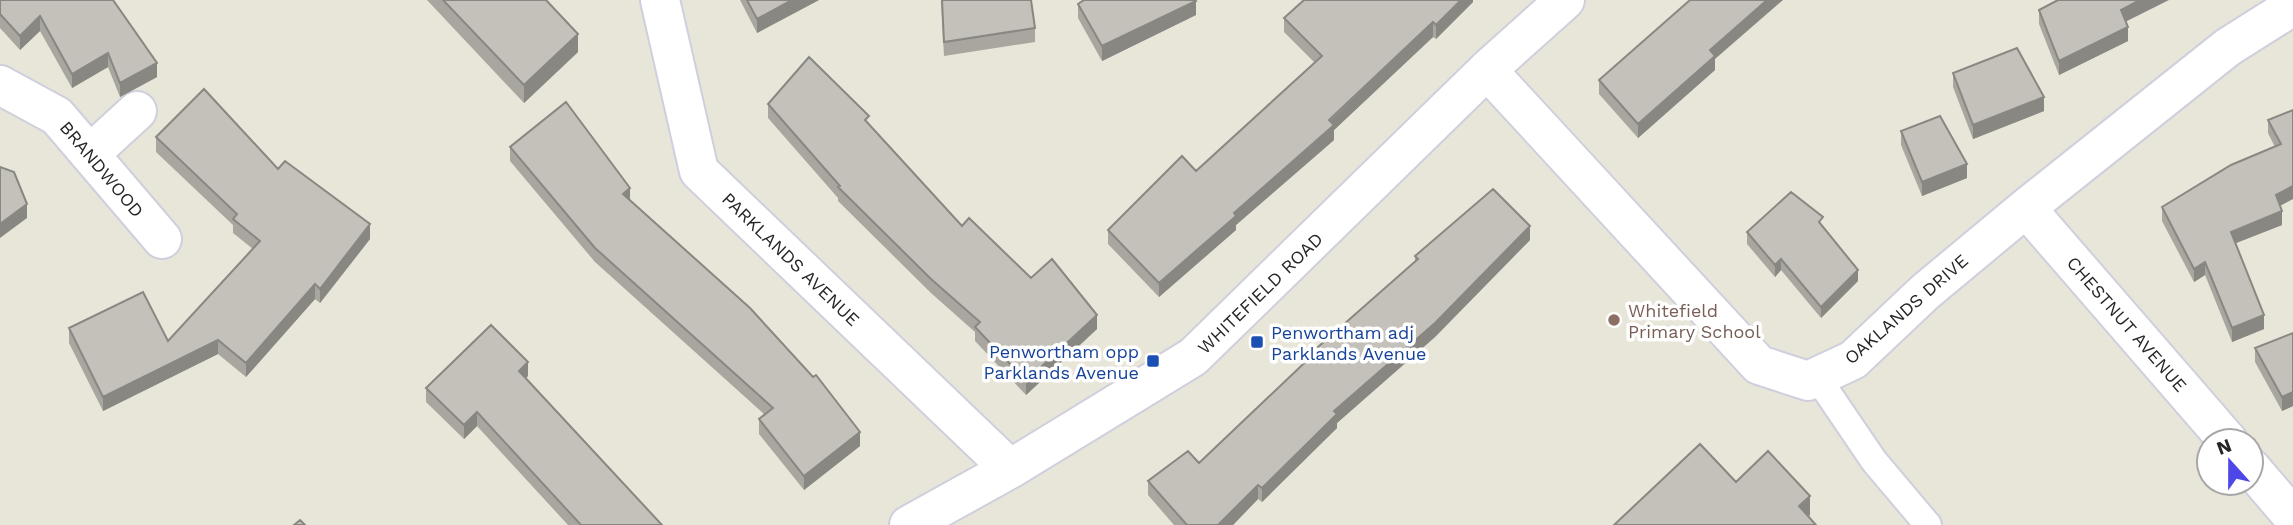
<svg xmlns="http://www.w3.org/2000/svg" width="2293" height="525" font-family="'Work Sans',sans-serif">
  <rect width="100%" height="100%" fill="#e8e5d9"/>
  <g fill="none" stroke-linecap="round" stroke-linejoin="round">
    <g stroke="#cfcfde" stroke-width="30">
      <path id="lane" d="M1817 377 1874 461 1928 525"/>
    </g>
    <g stroke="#cfcfde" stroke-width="42">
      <path id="street" d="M660 0 699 171 1010 469
        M1487 70 1759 365 1808 381 1853 360 1925 292 2026 208 2228 47 2293 6
        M0 85 57 116 162 239
        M90 154 137 111
        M2026 208 2228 441
        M2251 468 2293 517
        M909 525 1010 469 1193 357 1487 70 1565 0"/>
    </g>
    <use href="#lane" stroke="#fff" stroke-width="26"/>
    <use href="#street" stroke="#fff" stroke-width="38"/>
  </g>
  <path fill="#a8a69f" d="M0 0H113L157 77 120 97 108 67 72 88 40 31 20 50 0 28Z
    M427 0H546L578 52 524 103Z
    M740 0H819L757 33Z
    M941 0H1031L1035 28V42L944 56Z
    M1473 0V2L1436 39 1433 37 1334 130V140L1236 225V230L1159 297 1108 244V230L1196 171 1315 63 1284 32V18Z
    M1078 4 1196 15 1102 61 1078 18Z
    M2039 10 2126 21 2128 41 2059 75 2039 24Z
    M1715 59V70L1638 138 1599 94V80Z
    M1953 73 2044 111 1973 139 1953 87Z
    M768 104 869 125 962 226 1097 329 1026 395 975 341V332L931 293 838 201V198L768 118Z
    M2293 110 2280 206 2282 225 2236 243 2264 329 2232 342 2205 275 2194 282 2162 221V207L2275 147 2268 133V120Z
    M1901 131 1967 178 1922 196 1901 145Z
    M156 137 278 169 370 239 320 303 315 299 246 377 218 354 103 411 69 343V328L168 341 253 249 233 233V225L156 152Z
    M510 147 630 200 860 446 804 490 759 434V419L765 415 595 262 510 161Z
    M1823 227 1858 281 1821 318 1781 270 1775 277 1747 244V232Z
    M1530 240 1435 337 1337 423V428L1262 502 1258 499 1233 525H1174L1148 495V481L1199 463 1318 350V347L1415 261V256Z
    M2293 333V406L2282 411 2255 362V348Z
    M528 376 526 378 662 525H568L477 426 464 439 426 402V388Z"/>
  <path fill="#888782" d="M792 0H819L757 33V19Z
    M1461 0H1473V2L1436 39V25Z
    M1767 0H1783L1715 59V70L1638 138V124L1710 50Z
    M2140 0H2169L2121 24V10Z
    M1196 1V15L1102 61V46Z
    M40 16V31L20 50V36Z
    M1433 22V37L1334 130V140L1236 225V230L1159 297V283L1234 213Z
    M2128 27V41L2059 75V61Z
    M578 34V52L524 103V85Z
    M108 53V67L72 88V74Z
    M157 63V77L120 97V83Z
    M2044 97V111L1973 139V125Z
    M1967 164V178L1922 196V182Z
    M2293 186V199L2276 208V195Z
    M630 188V202L623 194Z
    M27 204V218L0 238V224Z
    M2282 211V225L2231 245V232Z
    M370 224V239L320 303V289Z
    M1530 226V240L1435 337 1337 423V428L1262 502V488L1334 411Z
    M1781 259V270L1775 277V265Z
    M2205 262V275L2194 282V269Z
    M1858 270V281L1821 318V307Z
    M315 284V299L246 377V363Z
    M1097 315V329L1026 395V381Z
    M2264 315V329L2232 342V328Z
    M218 340V354L103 411V397Z
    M528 362V376L519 385V371Z
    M2293 392V406L2282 411V397Z
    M477 412V426L464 439V425Z
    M860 432V446L804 490V476Z
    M1258 485V499L1233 525H1218Z
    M1810 496V515L1799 525V506Z"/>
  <path fill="#c3c1b9" stroke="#888782" stroke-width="2" d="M0 0H113L157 63 120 83 108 53 72 74 40 16 20 36 0 14Z
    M443 0H546L578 34 524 85Z
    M747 0H792L757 19Z
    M942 0H1031L1035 28 944 42Z
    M1084 0H1195L1196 1 1102 46 1078 4Z
    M1304 0H1461L1436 25 1433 22 1329 120 1334 125 1234 213 1236 216 1159 283 1108 230 1182 156 1196 171 1322 56 1284 18Z
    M1690 0H1767L1710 50 1715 56 1638 124 1599 80Z
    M2058 0H2140L2121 10 2128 27 2059 61 2039 10Z
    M2017 48 2044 97 1973 125 1953 73Z
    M809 57 869 116 865 120 962 226 969 218 1031 278 1052 259 1097 315 1026 381 975 327 980 322 931 279 838 187 840 186 768 104Z
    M204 89 278 169 285 161 370 224 320 289 315 284 246 363 218 340 103 397 69 328 143 292 168 341 260 241 233 219 237 214 156 137Z
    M566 102 630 188 623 194 750 308 813 377 816 375 860 432 804 476 759 419 773 408 595 248 510 147Z
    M2293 110V186L2276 195 2282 211 2231 232 2264 315 2232 328 2205 262 2194 269 2162 207 2231 165 2281 144 2268 120Z
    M1940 116 1967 164 1922 182 1901 131Z
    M0 167 14 172 27 204 0 224Z
    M1493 189 1530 226 1435 323 1334 411 1337 414 1262 488 1258 485 1218 525H1187L1148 481 1188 451 1199 463 1319 349 1318 347 1418 259 1415 256Z
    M1791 192 1823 217 1819 222 1858 270 1821 307 1781 259 1775 265 1747 232Z
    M491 325 528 362 519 371 662 525H581L477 412 464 425 426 388Z
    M2293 333V392L2282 397 2255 348Z
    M1700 444 1736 482 1768 451 1810 496 1799 506 1816 525H1614Z
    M300 520 305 525H294Z"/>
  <circle fill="#8d6e63" stroke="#fff" stroke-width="2.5" cx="1614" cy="320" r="7"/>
  <g fill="#1a4fb4" stroke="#fff" stroke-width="2.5">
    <rect x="1250" y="335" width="14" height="14" rx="3.5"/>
    <rect x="1146" y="354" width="14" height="14" rx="3.5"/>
  </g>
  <g text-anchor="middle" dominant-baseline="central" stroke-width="7" stroke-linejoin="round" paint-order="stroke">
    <g font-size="18" fill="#262626" stroke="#fff">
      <text transform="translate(102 169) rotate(50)">BRANDWOOD</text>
      <text transform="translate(791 259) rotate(44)">PARKLANDS AVENUE</text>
      <text transform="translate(1260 293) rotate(-44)">WHITEFIELD ROAD</text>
      <text transform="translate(1906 309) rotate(-41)">OAKLANDS DRIVE</text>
      <text transform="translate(2127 324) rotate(49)">CHESTNUT AVENUE</text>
    </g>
    <g font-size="18" fill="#785e54" stroke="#fff" text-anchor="start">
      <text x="1628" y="310">Whitefield<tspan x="1628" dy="21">Primary School</tspan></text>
    </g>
    <g font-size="18" fill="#164399" stroke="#fff" text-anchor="start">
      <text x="1271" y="332">Penwortham adj<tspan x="1271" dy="21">Parklands Avenue</tspan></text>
      <text x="1139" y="351" text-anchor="end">Penwortham opp<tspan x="1139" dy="21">Parklands Avenue</tspan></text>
    </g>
  </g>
  <g transform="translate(2230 462) rotate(339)"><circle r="33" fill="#ffffff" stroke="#a8a8a8" stroke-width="2"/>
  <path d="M0-5L12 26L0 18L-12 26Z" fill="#4e47e7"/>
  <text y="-10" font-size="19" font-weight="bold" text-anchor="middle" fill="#262626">N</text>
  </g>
</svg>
